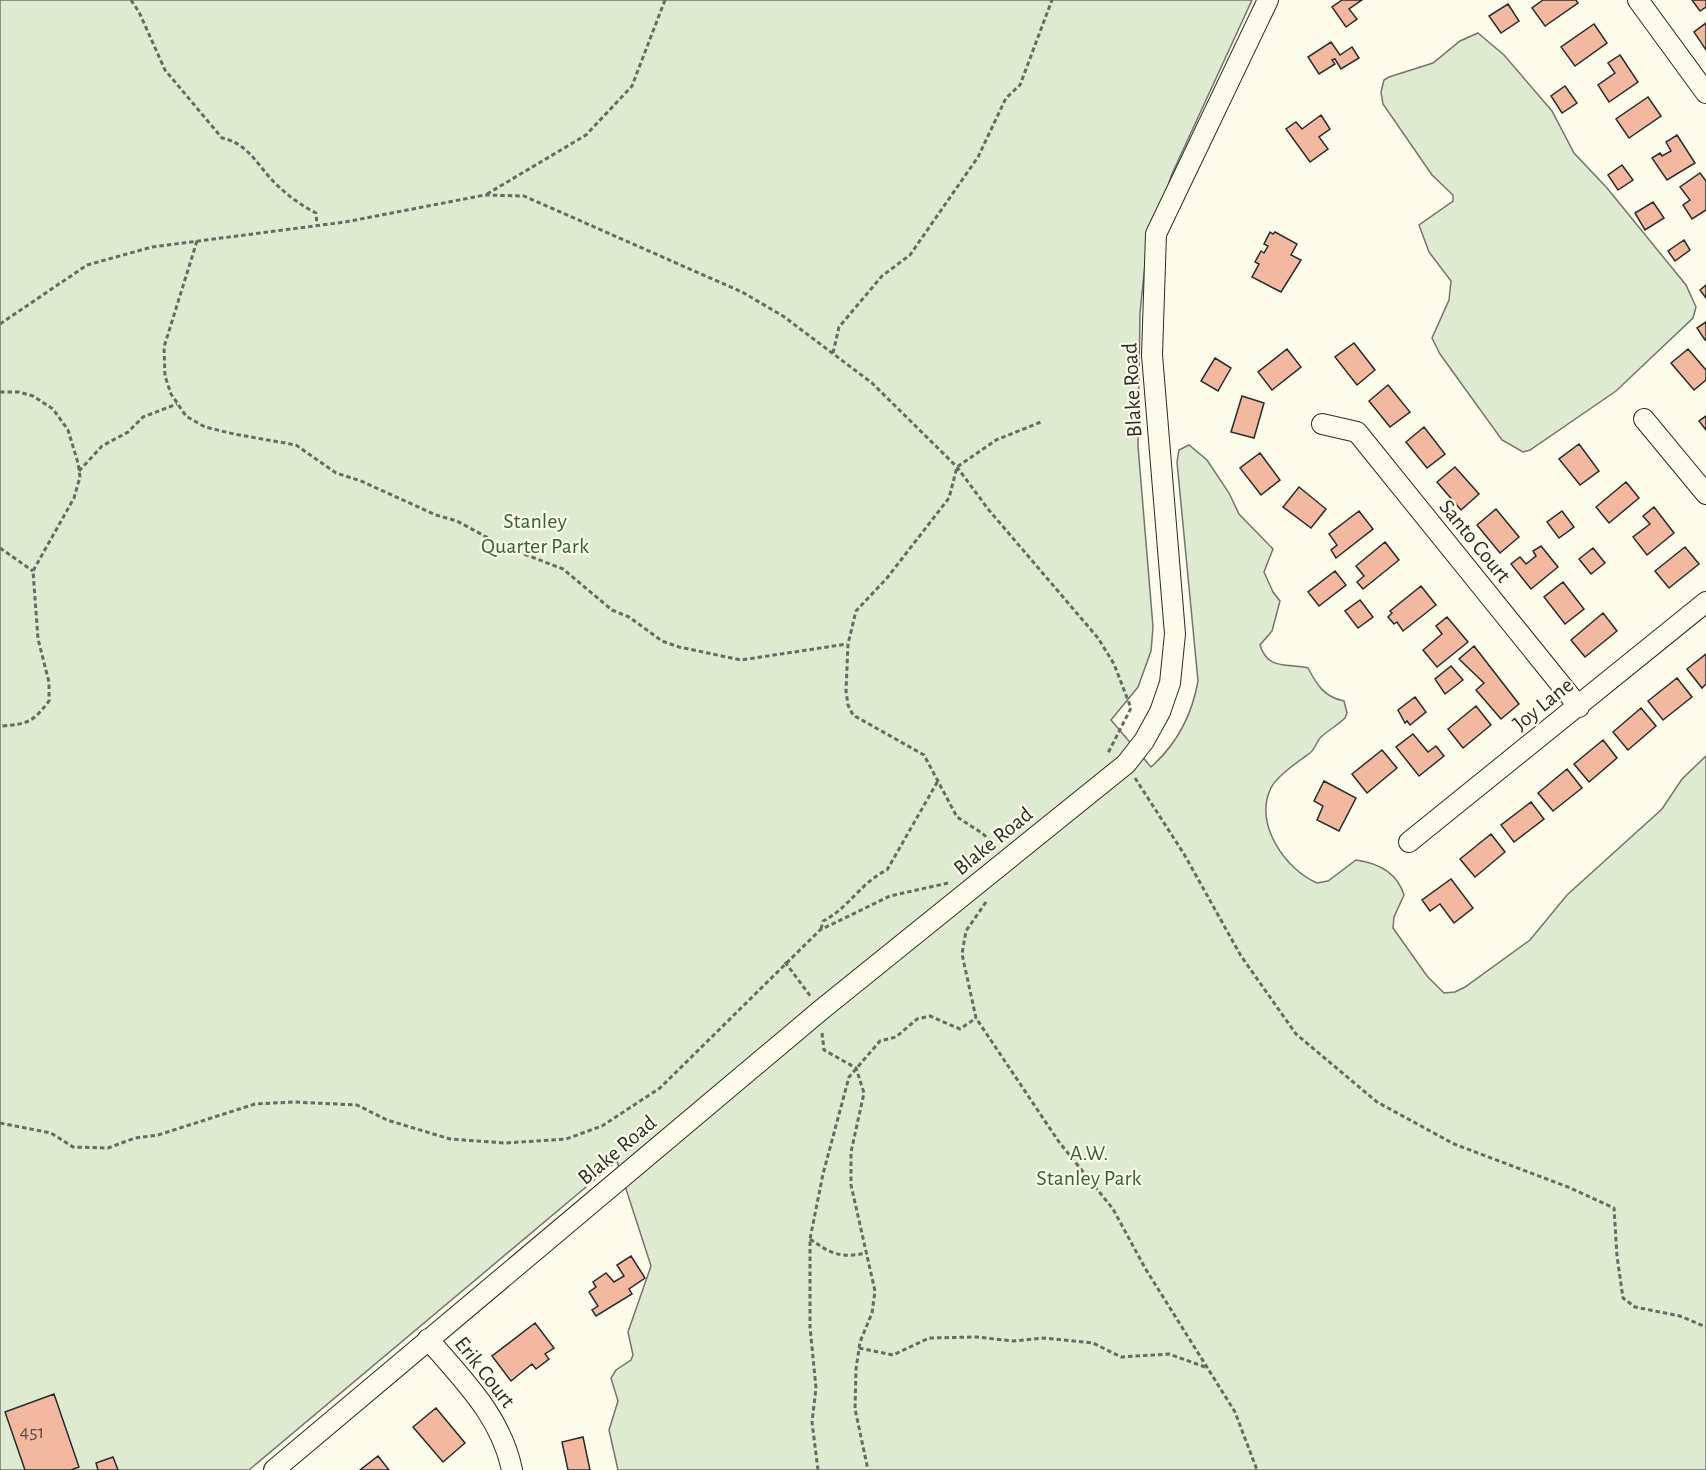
<svg xmlns="http://www.w3.org/2000/svg" width="1706" height="1470" font-family="'Alegreya Sans',sans-serif">
  <rect width="100%" height="100%" fill="#fdfbea"/>
  <path fill="#deebd1" stroke="#74746e" stroke-width="1.5" d="M0 0H1252L1172 174 1147 245 1140 313 1138 446 1153 627 1151 651 1138 687 1111 720 1151 767C1177 744 1192 715 1198 681L1177 462 1179 450 1189 445 1207 460 1229 493 1239 514 1273 549 1264 572 1273 592 1280 601 1272 631 1260 645C1268 671 1288 663 1308 668 1317 685 1324 697 1344 701L1347 713 1345 718C1338 725 1327 731 1320 738 1316 743 1315 749 1310 753 1299 761 1275 777 1270 790 1255 825 1285 869 1317 883L1328 881 1356 860C1378 863 1397 872 1404 895L1394 917 1393 928 1427 976 1444 993 1455 992 1465 987 1530 940 1567 895 1662 809 1682 779 1706 756V1470H618L609 1430 618 1401 611 1378 616 1370 631 1360 633 1355 628 1332 651 1266 617 1161 249 1470H0Z
    M1478 33 1504 55 1552 111 1574 153 1607 188 1686 285 1696 307 1693 318 1616 391 1530 450 1523 452 1502 440 1440 354 1432 338 1449 300 1451 281 1429 252 1419 225 1453 201V195L1432 175 1383 104 1381 92 1384 80 1389 77 1433 63 1460 41Z"/>
  <path fill="#f2b8a0" stroke="#2b2b2b" stroke-width="1.5" d="M1342 0H1362L1349 9 1357 19 1346 27 1332 7Z
    M1543 0H1576L1578 3 1545 26 1532 8Z
    M1692 0H1706V7L1700 11Z
    M1508 4 1519 21 1501 33 1489 16Z
    M1706 23V50L1694 32Z
    M1594 24 1607 43 1575 66 1561 47Z
    M1331 42 1340 55 1352 47 1359 58 1341 69 1335 59 1332 60 1335 64 1319 74 1308 57Z
    M1620 55 1638 82 1609 102 1598 85 1615 73 1608 63Z
    M1565 86 1577 103 1562 113 1551 96Z
    M1648 97 1661 116 1629 138 1616 119Z
    M1321 115 1330 129 1319 137 1328 149 1310 162 1286 129 1296 122 1302 129Z
    M1677 135 1695 163 1667 180 1652 158 1660 153 1662 156 1671 151 1666 142Z
    M1622 165 1633 180 1618 190 1608 175Z
    M1700 173 1706 181V210L1692 219 1683 205 1690 200 1680 187Z
    M1653 202 1664 218 1645 230 1635 213Z
    M1270 232 1273 234 1275 232 1297 244 1291 255 1301 260 1281 292 1252 277 1259 264 1255 262 1261 251 1264 253 1268 246 1264 244Z
    M1684 240 1690 250 1675 261 1668 251Z
    M1706 285V298L1700 290Z
    M1706 322V340H1705L1697 328Z
    M1354 343 1375 370 1357 385 1335 357Z
    M1287 349 1301 367 1272 390 1258 372Z
    M1688 349 1706 370V380L1694 390 1671 363Z
    M1215 358 1231 368 1218 391 1201 381Z
    M1388 385 1410 412 1390 427 1369 401Z
    M1242 396 1264 403 1254 438 1231 432Z
    M1706 416V430L1699 421Z
    M1424 427 1445 454 1427 468 1406 442Z
    M1579 444 1599 471 1580 485 1559 459Z
    M1260 453 1280 480 1261 495 1240 468Z
    M1455 467 1479 494 1461 510 1437 482Z
    M1626 482 1639 498 1609 523 1596 507Z
    M1299 487 1326 509 1311 528 1283 507Z
    M1654 507 1674 533 1647 555 1633 537 1650 524 1643 516Z
    M1496 509 1519 537 1500 553 1477 525Z
    M1359 511 1373 529 1336 558 1331 550 1337 545 1329 534Z
    M1562 511 1574 527 1559 538 1547 522Z
    M1385 542 1399 560 1363 589 1357 582 1364 576 1356 566Z
    M1541 546 1558 567 1531 589 1511 564 1520 557 1526 564 1536 556 1533 551Z
    M1685 547 1699 564 1669 588 1655 571Z
    M1593 548 1605 563 1591 574 1579 559Z
    M1335 571 1346 585 1319 606 1308 592Z
    M1563 582 1584 609 1565 624 1544 597Z
    M1421 586 1436 605 1403 631 1397 622 1394 624 1388 617 1392 613 1390 611Z
    M1360 600 1373 617 1358 628 1345 611Z
    M1603 613 1617 631 1585 657 1571 640Z
    M1447 617 1468 642 1437 667 1423 650 1442 634 1436 626Z
    M1474 646 1519 704 1501 719 1476 690 1484 683 1459 659Z
    M1706 654V684L1702 688 1687 669Z
    M1451 666 1463 680 1445 694 1435 679Z
    M1677 678 1692 697 1663 720 1648 701Z
    M1415 697 1426 712 1410 725 1407 721 1405 723 1398 710Z
    M1476 706 1491 725 1463 748 1448 729Z
    M1641 708 1656 726 1628 750 1613 732Z
    M1413 734 1428 752 1436 746 1444 756 1419 776 1396 747Z
    M1603 740 1617 758 1589 782 1574 764Z
    M1382 750 1397 768 1367 793 1352 774Z
    M1567 769 1582 788 1553 811 1538 793Z
    M1324 781 1356 798 1339 831 1317 820 1323 806 1314 801Z
    M1531 802 1544 819 1514 842 1501 825Z
    M1491 834 1505 852 1475 877 1460 859Z
    M1451 879 1473 908 1454 923 1440 904 1430 911 1422 900Z
    M631 1256 645 1278 629 1289 632 1294 596 1316 592 1310 598 1306 589 1292 596 1287 593 1282 606 1273 614 1282 624 1276 617 1265Z
    M535 1323 554 1348 545 1354 549 1359 536 1369 532 1364 511 1381 492 1356Z
    M54 1394 79 1467 71 1470H25L5 1412Z
    M436 1408 465 1443 443 1462 413 1427Z
    M583 1437 590 1470H568L562 1442Z
    M378 1456 389 1470H360Z
    M113 1457 118 1470H98L96 1463Z"/>
  <g fill="none" stroke-linecap="round" stroke-linejoin="round">
    <g stroke="#2b2b2b" stroke-width="22">
      <path id="minor" d="M1638 0 1706 93
        M1644 419 1706 494
        M1322 424 1357 432 1579 707
        M1409 842 1706 602
        M428 1339C463 1380 501 1416 512 1470
        M274 1470 821 1010 1126 764 1144 741 1160 712 1170 683 1175 634 1152 355 1156 234 1268 0"/>
    </g>
    <path stroke="#6a6964" stroke-width="3" stroke-dasharray="4.5 3" stroke-linecap="butt" d="M131 0 139 12 165 70 222 138C246 143 256 162 271 179 283 192 300 205 316 213L317 226
      M487 194 586 135 632 86 665 0
      M197 241 164 347 165 376 171 394 186 416 205 427 234 434 296 445 336 473 361 481 436 515 457 521 503 546 563 569 612 610 629 617 662 641 679 647 741 660 847 644
      M0 324 87 265 152 247 345 222 485 195 524 196 742 292 783 316 872 383 957 467 988 509 1098 638 1114 664 1131 708 1107 755
      M833 353 839 327 882 276 910 255 978 157 1006 98 1020 85 1052 0
      M0 392H19L33 396 53 409 68 430 78 463 80 477 74 498 33 571 38 639 49 682V701C33 722 28 724 2 726
      M79 471 102 446 128 432 143 417 177 404
      M0 548 33 571
      M1135 778 1184 854 1241 956 1296 1034 1377 1102 1454 1144 1568 1187 1614 1208 1617 1256 1623 1298 1635 1307 1680 1316 1706 1327
      M997 847 982 833 957 817 924 755 853 715 848 705 846 691 848 644 856 611 887 578 949 498 957 467 996 440 1041 422
      M986 902 966 931 962 954 976 1018 1059 1142 1113 1209 1145 1268 1235 1412 1257 1470
      M821 929 823 921C848 909 861 882 887 870L939 779
      M785 962 811 997
      M822 1033 824 1050 856 1068 864 1093 851 1152V1185L875 1291 872 1313 860 1342 856 1369 855 1409 868 1470
      M0 1123 51 1133 73 1147 108 1148 135 1138 158 1135 255 1104 294 1102 357 1105 387 1120 450 1139 505 1143 566 1139 602 1126 660 1088 820 930 890 896 948 883
      M810 1239C833 1255 840 1258 867 1253
      M859 1348 893 1355 929 1338 977 1337 1013 1341 1044 1338 1093 1343 1121 1357 1169 1354 1205 1367
      M818 1470 812 1422 816 1388 810 1327V1239L823 1174 849 1077 880 1041 896 1037 917 1019 930 1016 960 1029 976 1018"/>
    <use href="#minor" stroke="#fdfbea" stroke-width="20"/>
  </g>
  <g text-anchor="middle" dominant-baseline="central" stroke-width="4.5" stroke-linejoin="round" paint-order="stroke">
    <g font-size="20" fill="#5d4e48">
      <text x="32" y="1432">451</text>
    </g>
    <g font-size="22" fill="#2b2b2b" stroke="#fdfbea">
      <text transform="translate(1132 390) rotate(-93)">Blake Road</text>
      <text transform="translate(1475 541) rotate(51)">Santo Court</text>
      <text transform="translate(1543 704) rotate(-39)">Joy Lane</text>
      <text transform="translate(993 841) rotate(-39)">Blake Road</text>
      <text transform="translate(617 1150) rotate(-40)">Blake Road</text>
      <text transform="translate(485 1372) rotate(52)">Erik Court</text>
    </g>
    <g font-size="22" fill="#34623c" stroke="#fdfbea">
      <text x="535" y="521">Stanley<tspan x="535" dy="25">Quarter Park</tspan></text>
      <text x="1089" y="1153">A.W.<tspan x="1089" dy="25">Stanley Park</tspan></text>
    </g>
  </g>
</svg>
